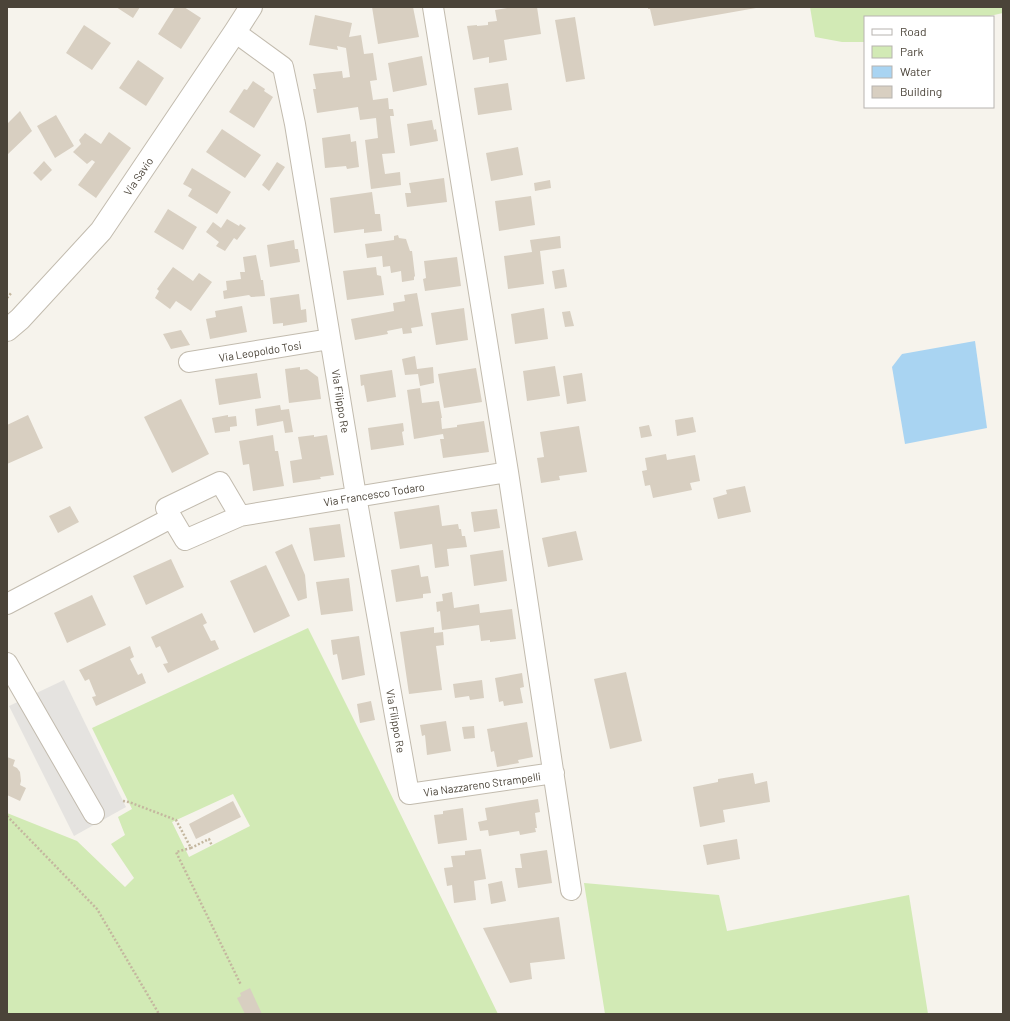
<svg xmlns="http://www.w3.org/2000/svg" width="1010" height="1021" font-family="Barlow,sans-serif">
  <rect width="100%" height="100%" fill="#f6f3ec"/>
  <path fill="#d2eab5" fill-rule="evenodd" d="M810 7H1003V13L985 17H865V42H842L815 37Z
    M308 628 377 766 498 1014H7V813L77 841 125 887 134 878 111 844 125 835 118 817 132 809 92 728ZM233 794 250 826 189 857 172 822Z
    M584 883 719 895 727 931 909 895 928 1014H605Z"/>
  <path fill="#e5e3e0" d="M64 680 126 807 74 836 9 706Z"/>
  <path fill="#a9d4f2" d="M975 341 987 428 905 444 892 367 902 354Z"/>
  <path fill="#d8cfc1" d="M116 7H140L133 18Z
    M175 7H184L201 18 181 49 158 34Z
    M372 7H413L419 37 378 44Z
    M513 7H537L541 34 504 40 507 60 489 63V57L473 60 467 26 477 25V26L488 25V22L497 21 495 10Z
    M648 7H756V8L654 26 650 9H648Z
    M315 15 352 23 349 37 361 35 364 54 373 53 377 80 370 81 373 100 388 98 389 109H393L394 116H390L395 153 382 154 385 174 400 172 401 185 371 189 365 140 378 138 376 118 360 120 358 107 317 113 313 89H316L313 74 342 71 343 78 350 77 346 48 337 46 338 50 309 45Z
    M575 17 585 79 566 82 555 20Z
    M84 25 111 43 92 70 66 53Z
    M422 56 427 85 393 92 388 63Z
    M138 60 164 78 146 106 119 88Z
    M253 81 265 89 264 91 273 97 254 128 229 112 244 89 247 90Z
    M508 83 512 110 478 115 474 88Z
    M20 111 32 131 7 155V124Z
    M56 115 74 146 55 158 37 126Z
    M432 120 434 130 436 129 438 141 410 146 407 124Z
    M222 129 261 155 245 178 206 152Z
    M109 132 131 148 96 198 78 185 95 162 92 160 87 164 73 152 81 144 79 140 85 133 101 144Z
    M350 134 351 142 356 141 359 167 347 169 346 166 325 168 322 138Z
    M518 147 523 175 491 181 486 153Z
    M44 161 52 170 41 181 33 173Z
    M277 162 285 167 269 191 262 185Z
    M192 168 231 192 217 214 188 196 192 189 183 184Z
    M444 178 447 202 407 207 405 193H411L409 183Z
    M550 180 551 188 535 191 534 183Z
    M372 192 375 214H380L382 231 364 233V229L334 233 330 198Z
    M531 196 535 225 499 231 495 201Z
    M168 209 197 227 183 250 154 232Z
    M227 219 239 226 240 224 246 228 237 240 234 238 225 251 216 246 219 242 206 232 213 222 221 228Z
    M398 235 399 238 406 239 410 251H412L415 276 414 277V280L402 282 401 271 391 273 390 266 383 267 382 256 367 258 365 244 394 240V236Z
    M560 236 561 248 540 251 544 284 508 289 504 256 532 252 530 240Z
    M294 240 295 249H298L300 262 270 267 267 245Z
    M256 255 261 280H263L265 296 251 297 249 295 224 299 223 291 227 290 226 281 241 279 240 272H245L243 257Z
    M457 257 461 286 425 291 423 279 426 278 424 261Z
    M173 267 193 281 199 273 212 282 191 311 176 301 170 309 155 298 159 291 157 289Z
    M376 267 377 275 381 276 384 295 347 300 343 271Z
    M564 269 567 287 555 289 552 271Z
    M417 293 423 326 411 328 412 333 403 334 402 328 387 331 388 334 355 340 351 319 394 311 393 303 405 301 404 295Z
    M299 294 301 310 306 309 307 322 283 326V323L273 324 270 298Z
    M242 306 247 332 210 339 206 319 216 317 215 311Z
    M464 308 468 340 436 345 431 313Z
    M544 308 548 339 515 344 511 314Z
    M570 311 574 326 565 327 562 312Z
    M181 330 190 345 171 349 163 334Z
    M415 356 417 369 433 367 434 383 420 386 418 374 405 375 402 359Z
    M555 366 560 396 527 401 523 371Z
    M300 367V370L307 369 318 377 321 399 289 403 285 369Z
    M476 368 482 402 444 408 438 374Z
    M392 370 396 397 367 402 364 385 361 386 360 375Z
    M257 373 261 398 219 405 215 379Z
    M582 373 586 401 567 404 563 376Z
    M420 388 422 403 439 401 442 418H441L442 429 457 427V425L484 421 489 452 443 458 440 439H444L443 434 414 439 407 390Z
    M181 399 209 454 172 473 144 417Z
    M280 405 281 410 289 409 293 432 285 433 283 421 257 426 255 409Z
    M28 415 43 448 7 464V425Z
    M228 415V417L236 416 237 426 230 427V431L215 433 212 418Z
    M693 417 696 432 677 436 675 420Z
    M403 423 404 431 402 432 404 445 371 450 368 428Z
    M649 425 652 436 641 438 639 427Z
    M579 426 587 472 559 476 560 480 541 483 537 458 544 457 540 432Z
    M273 435 275 451H278L284 486 253 491 249 464 243 465 239 441Z
    M314 435V437L327 435 334 475 320 477 321 479 293 483 290 461 302 459 298 437Z
    M666 454 667 460 695 455 700 481 690 483 692 490 653 498 650 485 645 486 642 471 647 470 645 458Z
    M745 486 751 512 718 519 713 498 727 494 726 490Z
    M439 505 442 526 458 524 459 529H461L462 536H465L467 547 447 549 449 566 435 568 432 544 400 549 394 512Z
    M70 506 79 522 58 533 49 516Z
    M497 509 500 528 474 532 471 512Z
    M340 524 345 557 314 561 309 528Z
    M576 531 583 560 548 567 542 538Z
    M292 544 305 575 307 598 298 601 275 552Z
    M503 550 507 581 474 586 470 555Z
    M171 559 184 587 146 605 133 576Z
    M266 565 290 616 254 633 230 581Z
    M419 565 421 577 428 576 431 593 423 594V598L396 602 391 570Z
    M349 578 353 611 321 615 316 582Z
    M452 592 454 608 479 604 480 613 512 609 516 639 490 642V640L481 641 479 625 442 630 440 611 437 612 436 602 443 601 442 594Z
    M92 595 106 625 67 643 54 613Z
    M202 613 207 623 203 625 211 641 215 640 219 649 168 673 163 664 168 663 160 646 156 648 151 637Z
    M434 627V633L443 632 444 645 436 646 442 690 409 694 400 632Z
    M359 636 365 675 342 680 337 654 333 655 331 640Z
    M130 646 134 657 130 659 138 675 142 673 146 683 96 706 92 697 96 696 89 679 85 681 79 670Z
    M626 672 642 741 610 749 594 679Z
    M522 673 524 687 520 688 523 703 504 706 503 701 499 702 495 678Z
    M482 680 484 698 470 700 469 696 455 698 453 684Z
    M371 701 375 720 360 723 357 704Z
    M446 721 451 751 427 755 425 735 422 736 420 725Z
    M527 722 533 757 518 760 519 763 497 767 494 751 491 752 487 729Z
    M474 726 475 738 464 739 462 727Z
    M7 757 15 760 13 766 17 768 20 772 21 781 20 785 26 788 20 801 7 795Z
    M753 773 755 784 767 781 770 802 723 810 725 822 700 827 693 787 718 782V779Z
    M538 799 540 812 535 813 537 828H535L536 832 520 835 519 831 489 836 488 830 480 831 478 822 487 820 485 808Z
    M233 801 241 817 196 839 189 824Z
    M463 808 467 840 438 844 434 815 443 814V811Z
    M737 839 740 859 707 865 703 845Z
    M481 849 486 879 474 881 476 900 454 903 452 885 447 886 444 868 453 867 451 856 465 855V851Z
    M547 850 552 883 518 888 515 868H522L520 854Z
    M502 881 506 901 491 904 488 884Z
    M559 917 565 959 530 963 532 979 510 983 483 928Z
    M250 988 262 1014H245L237 998 241 996 240 993Z"/>
  <g fill="none" stroke-linecap="round" stroke-linejoin="round">
    <g stroke="#c2bbae" stroke-width="22">
      <path id="minor" d="M433 7 508 472 571 890
        M235 32 283 67 295 124 356 496 409 794 554 773
        M189 362 330 339
        M220 482 240 516 185 540 166 508Z
        M240 516 508 472
        M7 604 171 518
        M7 663 94 814"/>
    </g>
    <g stroke="#c2bbae" stroke-width="24">
      <path id="tertiary" d="M7 330 20 319 101 231 235 32 251 7"/>
    </g>
    <path stroke="#c4b79f" stroke-width="2.5" stroke-dasharray="2 2" stroke-linecap="butt" d="M7 298 12 292
      M123 801 129 802 176 820 191 848 209 839 212 846
      M7 816 97 909 159 1014
      M191 848 176 852 241 985"/>
    <use href="#minor" stroke="#fff" stroke-width="20"/>
    <use href="#tertiary" stroke="#fff" stroke-width="22"/>
  </g>
  <g text-anchor="middle" dominant-baseline="central" stroke-width="3.5" stroke-linejoin="round" paint-order="stroke">
    <g font-size="11" fill="#4b4439" stroke="#fff">
      <text transform="translate(138 176) rotate(-56)">Via Savio</text>
      <text transform="translate(260 351) rotate(-9)">Via Leopoldo Tosi</text>
      <text transform="translate(341 401) rotate(81)">Via Filippo Re</text>
      <text transform="translate(374 494) rotate(-9)">Via Francesco Todaro</text>
      <text transform="translate(396 721) rotate(80)">Via Filippo Re</text>
      <text transform="translate(482 784) rotate(-8)">Via Nazzareno Strampelli</text>
    </g>
  </g>
  <rect width="1010" height="1021" fill="none" stroke="#4b4439" stroke-width="16"/>
  <rect x="864" y="16" width="130" height="92" fill="#ffffff" stroke="#b7b4b0"/>
  <rect x="872" y="29" width="20" height="6" fill="#ffffff" stroke="#b7b4b0"/>
  <text x="900" y="36" font-size="12" fill="#4b4439">Road</text>
  <rect x="872" y="46" width="20" height="12" fill="#d2eab5" stroke="#b7b4b0"/>
  <text x="900" y="56" font-size="12" fill="#4b4439">Park</text>
  <rect x="872" y="66" width="20" height="12" fill="#a9d4f2" stroke="#b7b4b0"/>
  <text x="900" y="76" font-size="12" fill="#4b4439">Water</text>
  <rect x="872" y="86" width="20" height="12" fill="#d8cfc1" stroke="#b7b4b0"/>
  <text x="900" y="96" font-size="12" fill="#4b4439">Building</text>
</svg>
